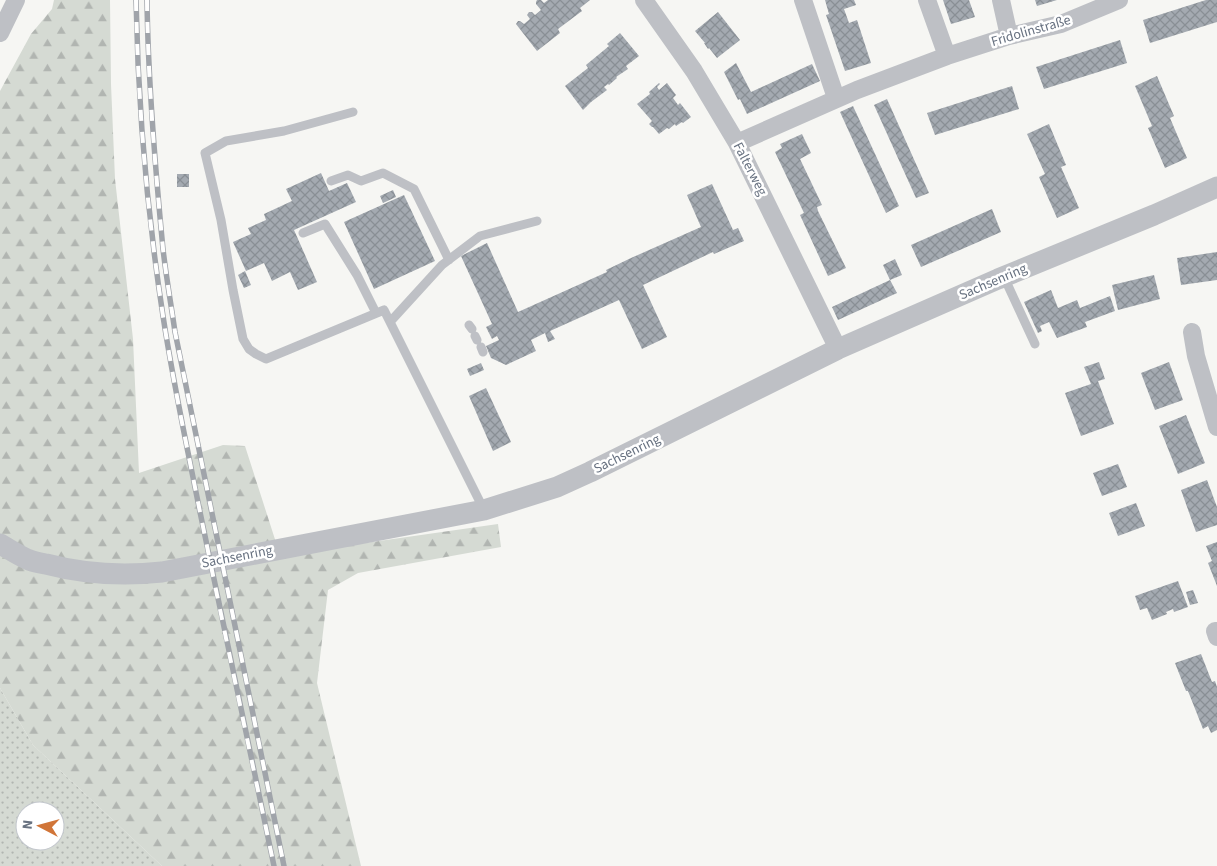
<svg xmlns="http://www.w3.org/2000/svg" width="1217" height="866" font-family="'Source Sans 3',sans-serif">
  <defs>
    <pattern id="grass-dots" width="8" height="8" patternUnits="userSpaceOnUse" patternTransform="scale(1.25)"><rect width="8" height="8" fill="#d5dad3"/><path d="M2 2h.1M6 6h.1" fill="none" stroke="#b1b5b1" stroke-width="1.8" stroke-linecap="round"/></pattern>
    <pattern id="forest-firs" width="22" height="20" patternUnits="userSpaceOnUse" patternTransform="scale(1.25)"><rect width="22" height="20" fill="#d5dad3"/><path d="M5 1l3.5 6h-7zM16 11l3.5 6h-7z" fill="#b1b5b1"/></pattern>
    <pattern id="building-cross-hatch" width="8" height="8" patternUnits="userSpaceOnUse" patternTransform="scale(1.25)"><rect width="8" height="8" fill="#a4aab1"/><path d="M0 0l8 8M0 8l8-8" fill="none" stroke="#898f95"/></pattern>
  </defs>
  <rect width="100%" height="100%" fill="#f6f6f3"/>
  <path fill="url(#grass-dots)" fill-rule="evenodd" d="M0 688 33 745 162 866H0ZM25 811H55V841H25Z"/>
  <path fill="url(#forest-firs)" d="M54 0H110L111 84 115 179 133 339 139 473 223 445 245 446 281 558 337 547 498 524 501 547 358 573 328 590 317 683 361 866H162L33 745 0 688V91L31 34 52 9Z"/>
  <path fill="url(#building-cross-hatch)" d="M537 0H541L544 3 548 0H590L580 8 582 11 558 29 560 33 537 51 516 24 518 21H520L524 24 530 19 527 15 529 12H532L535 15 541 10 536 4V2Z
    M825 0H854L856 5 844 9 849 23 857 20 871 63 845 71 826 15 829 14Z
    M943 0H969L975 17 951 24Z
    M1035 0H1057L1037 6Z
    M1206 0H1217V22L1150 43 1143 20Z
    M718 12 740 40 717 58 709 48 708 49 704 43H705L695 31Z
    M620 33 639 56 626 66 628 69 616 77 617 78 609 85 608 84 604 87 607 90 591 102 583 110 565 86 588 68 586 65 609 46 607 44Z
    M1120 40 1127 63 1044 89 1036 67Z
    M736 63 751 92 812 64 820 81 747 114 740 99 738 100 724 72Z
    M1157 76 1174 116 1170 118 1187 158 1165 168 1148 128 1152 126 1135 86Z
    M659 83 660 84 657 87 659 90 667 83 676 95 673 98 678 105 680 103 691 117 683 123 682 122 676 126 675 124 669 129 667 128 659 134 653 127H652L649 124 652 121 637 104 650 94 649 92Z
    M1012 86 1019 109 935 135 927 113Z
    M887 99 929 193 916 198 874 105Z
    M853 106 899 206 886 213 840 112Z
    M1049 124 1066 165 1061 167 1079 208 1057 218 1039 177 1045 174 1027 134Z
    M802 134 811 153 800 159 822 205 817 207 818 211 846 268 828 276 800 215 804 213 775 152 782 148 780 144Z
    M321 173 329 191 347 183 356 202 294 230 317 282 298 290 290 272 272 281 264 263 246 271 233 242 251 234 248 228 266 220 264 214 292 201 286 189Z
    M177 174H189V187H177Z
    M712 184 733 230 738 228 744 241 714 254 713 252 643 285 667 337 642 349 619 300 550 331 555 339 548 342 545 333 531 340 536 351 506 365 491 358 486 346 499 340 497 336 492 339 486 327 492 324 461 256 487 243 518 312 607 272 606 270 631 258 701 227 687 195Z
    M393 190 396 197 383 203 380 196Z
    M404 195 435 261 374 289 344 222Z
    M992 209 1001 232 921 267 911 245Z
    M1217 252V280L1181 285 1177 258Z
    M895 259 902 275 890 280 883 265Z
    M245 271 251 285 244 288 238 275Z
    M1154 275 1160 299 1118 310 1112 285Z
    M890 280 897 293 838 320 832 307Z
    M1051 290 1058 308 1077 300 1080 308 1110 296 1115 311 1085 322 1087 327 1057 338 1049 322 1040 326 1042 331 1038 333 1024 302Z
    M1099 362 1105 379 1098 381 1114 424 1081 436 1065 393 1091 384 1084 367Z
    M1169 362 1183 400 1155 410 1141 373Z
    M481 363 484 370 470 376 467 369Z
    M486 388 511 442 493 451 469 396Z
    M1186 415 1205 463 1178 474 1159 426Z
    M1118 464 1127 487 1102 496 1093 473Z
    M1207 480 1217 507V525L1196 532 1181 490Z
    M1136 503 1145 526 1118 536 1109 513Z
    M1217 542V586L1208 563 1212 561 1206 546Z
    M1178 581 1188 607 1174 612 1173 609 1166 612 1167 614 1152 620 1147 608 1140 610 1135 596Z
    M1193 590 1198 603 1190 605 1186 592Z
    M1201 654 1212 682 1215 681 1217 687V730L1211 733 1208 726 1203 729 1188 691H1186L1175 663Z"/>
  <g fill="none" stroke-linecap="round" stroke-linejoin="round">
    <path stroke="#bec0c5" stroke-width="9" d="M353 112 284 131 226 141 205 153 221 220 233 290 243 339 249 349 256 354 266 359 384 310 484 510
      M331 181 348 175 361 181 383 173 414 189 449 260
      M303 233 325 224 357 275 376 313
      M1004 277 1035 344
      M390 322 442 265 480 236 537 221
      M469 325 472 329
      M475 336 477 340
      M481 347 483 352"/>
    <path stroke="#bec0c5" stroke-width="18" d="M644 0 694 71 737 143 838 349
      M803 0 836 98
      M927 0 947 56
      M1001 0 1009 36
      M0 33 16 0
      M737 143 857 90 947 56 1009 36 1061 24 1119 0
      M1192 332 1196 356 1217 427
      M1217 631H1215L1217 637"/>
    <path stroke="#bec0c5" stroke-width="21" d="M0 544C9 549 18 555 27 559 33 562 40 563 46 564 84 574 123 576 162 572L484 510 557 487 590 472 838 349 998 279 1154 215 1217 187"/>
    <g stroke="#a0a4aa" stroke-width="5.5">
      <path id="rail" d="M136 0C138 106 147 212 163 316 173 382 187 447 200 512 224 630 249 748 274 866
        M147 0C148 83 155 166 163 249 166 276 171 304 175 332L284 866"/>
    </g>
    <use href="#rail" stroke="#fff" stroke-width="4" stroke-dasharray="11" stroke-linecap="butt"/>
  </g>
  <g text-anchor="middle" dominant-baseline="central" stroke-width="5" stroke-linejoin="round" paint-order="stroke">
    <g font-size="14" fill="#687281" stroke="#fff">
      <text transform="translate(1031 31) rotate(-16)">Fridolinstraße</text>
      <text transform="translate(750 169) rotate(63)">Falterweg</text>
      <text transform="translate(993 282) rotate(-23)">Sachsenring</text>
      <text transform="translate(627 454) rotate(-26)">Sachsenring</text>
      <text transform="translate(237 557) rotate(-11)">Sachsenring</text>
    </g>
  </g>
  <g transform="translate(40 826) rotate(276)"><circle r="24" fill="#ffffff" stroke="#c3c7cd"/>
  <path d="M0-4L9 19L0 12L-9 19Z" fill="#d17538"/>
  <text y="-8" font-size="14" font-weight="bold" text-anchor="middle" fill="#687281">N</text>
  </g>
</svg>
